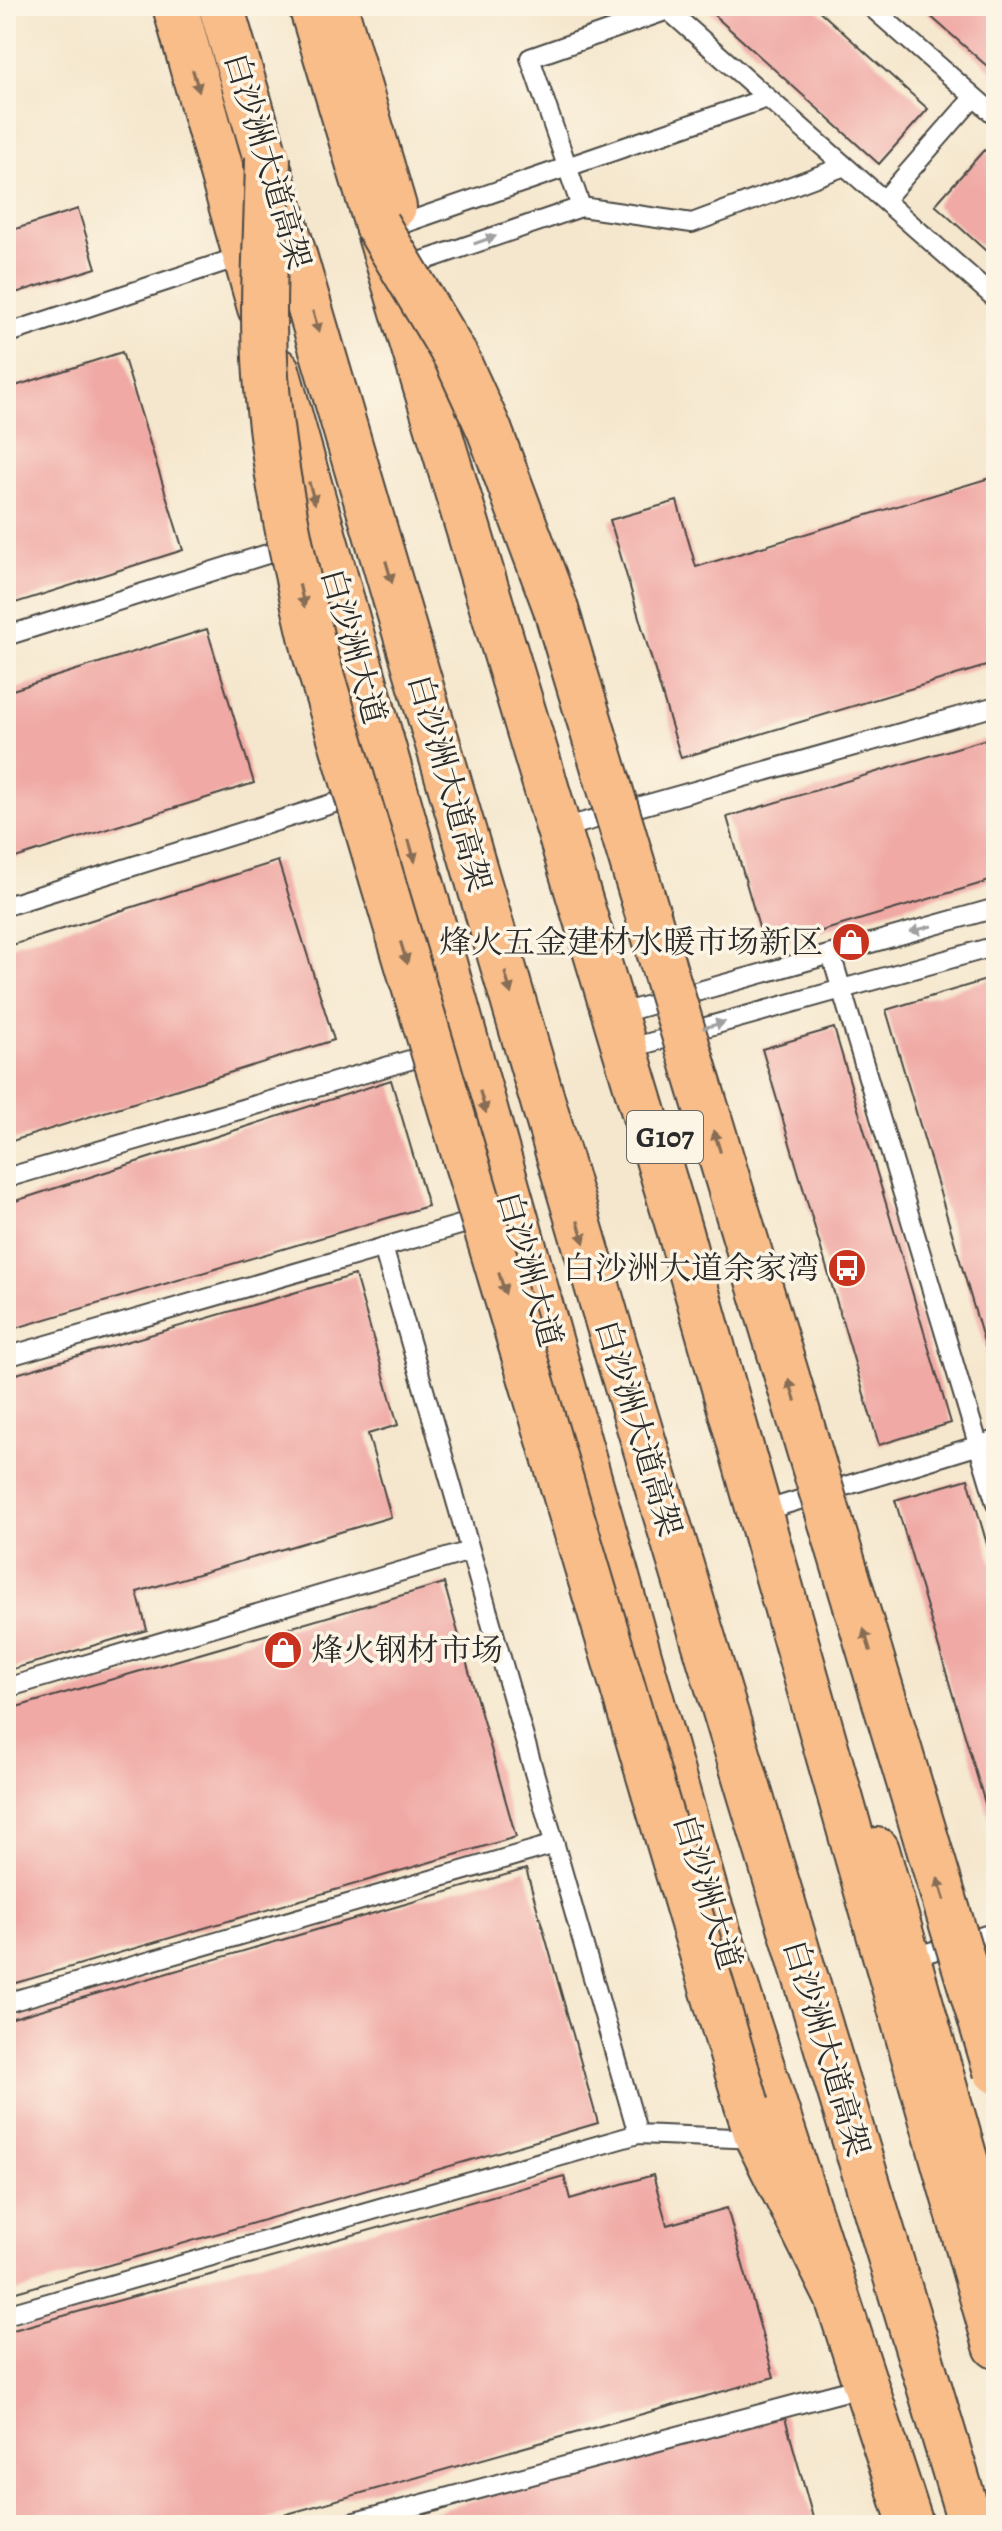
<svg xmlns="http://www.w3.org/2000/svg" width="1002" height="2531" font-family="Alegreya,'Noto Serif SC',serif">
  <rect width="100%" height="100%" fill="#fcf5e5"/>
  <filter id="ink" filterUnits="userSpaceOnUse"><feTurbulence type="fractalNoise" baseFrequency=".0125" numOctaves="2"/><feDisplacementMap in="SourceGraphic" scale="16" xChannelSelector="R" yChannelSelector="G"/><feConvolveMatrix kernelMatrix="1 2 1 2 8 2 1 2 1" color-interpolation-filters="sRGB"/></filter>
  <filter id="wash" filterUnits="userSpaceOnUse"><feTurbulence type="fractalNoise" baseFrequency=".006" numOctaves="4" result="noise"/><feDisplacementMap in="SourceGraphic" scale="32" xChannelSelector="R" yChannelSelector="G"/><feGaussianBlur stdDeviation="1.8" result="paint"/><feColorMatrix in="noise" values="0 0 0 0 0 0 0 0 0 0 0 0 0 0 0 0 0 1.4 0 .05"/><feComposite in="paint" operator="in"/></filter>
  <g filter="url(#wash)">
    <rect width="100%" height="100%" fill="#f5e7cd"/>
    <g id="blocks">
      <path fill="#f0a9a5" d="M704 6H814L928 109 879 164Z
        M919 6H996V74Z
        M984 150 996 161V260L935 205Z
        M78 209 96 268 6 296V232Z
        M122 352 183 550 6 606V389Z
        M996 476V663L681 758 610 520 677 501 696 567Z
        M207 629 254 783 6 861V692Z
        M996 736V879L765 948 727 817Z
        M278 861 334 1040 6 1143V947Z
        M996 977V1379H995L886 1010Z
        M834 1028 951 1423 879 1445 762 1049Z
        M391 1080 428 1206 6 1331V1204Z
        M355 1275 398 1425 368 1434 391 1517 137 1592 147 1630 6 1671V1377Z
        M968 1479 996 1575 995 1837 895 1500Z
        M444 1583 516 1837 6 1986V1710Z
        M526 1869 598 2123 6 2295V2020Z
        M653 2175 667 2225 727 2208 774 2377 248 2525H6V2332L564 2176 570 2199Z
        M784 2414 815 2525H391V2524Z"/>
    </g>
  </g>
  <g filter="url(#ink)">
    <use href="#blocks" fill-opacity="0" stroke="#494743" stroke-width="2"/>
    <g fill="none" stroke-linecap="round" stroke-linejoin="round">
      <g stroke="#494743" stroke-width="22">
        <path id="service" d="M870 6 996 116
          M884 200 974 97
          M581 207 530 58 668 10 996 299
          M399 225 767 98
          M411 265 581 207 692 223 845 166
          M6 334 245 255
          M6 636 293 546
          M574 825 996 706
          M6 906 360 795
          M831 954 996 1504
          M628 1011 996 908
          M638 1046 996 946
          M6 1178 437 1052
          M383 1247 638 2134
          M6 1357 484 1218
          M773 1508 996 1440
          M6 1688 470 1551
          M910 1958 996 1932
          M6 2003 555 1844
          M6 2315 638 2134 758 2139
          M344 2525 865 2386"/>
      </g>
      <g stroke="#494743" stroke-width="48">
        <path id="primary" d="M175 6 260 308
          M335 6 394 207
          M277 370 707 1897 911 2525
          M877 1850 992 2253"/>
      </g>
      <g stroke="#494743" stroke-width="48">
        <path id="trunk" d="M221 6 618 1357 971 2525
          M311 6 679 1229 996 2346
          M747 2105 758 2139 836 2295"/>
      </g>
      <use href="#service" stroke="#fff" stroke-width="18"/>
      <use href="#primary" stroke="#f8bd89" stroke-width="44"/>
      <use href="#trunk" stroke="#f8bd89" stroke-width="44"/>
      <g stroke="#494743" stroke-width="48" stroke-linecap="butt">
        <path id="trunk-bridge" d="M268 157C267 229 261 304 266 376 273 472 294 564 316 657L747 2105
          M377 225 456 357 489 429 555 606 996 2071"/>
      </g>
      <use href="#trunk-bridge" stroke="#f8bd89" stroke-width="44"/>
    </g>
    <defs><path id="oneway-solid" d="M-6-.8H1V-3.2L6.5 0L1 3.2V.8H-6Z" transform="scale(2)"/></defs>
    <g fill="#876d55">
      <use href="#oneway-solid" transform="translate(196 81) rotate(74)"/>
      <use href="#oneway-solid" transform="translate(316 322) rotate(74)"/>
      <use href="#oneway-solid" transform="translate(312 493) rotate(74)"/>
      <use href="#oneway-solid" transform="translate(389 572) rotate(74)"/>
      <use href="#oneway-solid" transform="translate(302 596) rotate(77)"/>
      <use href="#oneway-solid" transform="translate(412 851) rotate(74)"/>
      <use href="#oneway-solid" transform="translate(404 953) rotate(73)"/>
      <use href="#oneway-solid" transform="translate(508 983) rotate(74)"/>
      <use href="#oneway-solid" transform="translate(483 1102) rotate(74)"/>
      <use href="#oneway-solid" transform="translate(717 1141) rotate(-107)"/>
      <use href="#oneway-solid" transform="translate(581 1232) rotate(74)"/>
      <use href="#oneway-solid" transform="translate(502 1283) rotate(73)"/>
      <use href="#oneway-solid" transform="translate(792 1390) rotate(-107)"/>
      <use href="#oneway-solid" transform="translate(867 1640) rotate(-107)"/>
      <use href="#oneway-solid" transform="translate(941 1889) rotate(-107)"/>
    </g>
    <g fill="#a0a0a0">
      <use href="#oneway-solid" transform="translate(485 240) rotate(-19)"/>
      <use href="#oneway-solid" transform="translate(921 929) rotate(164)"/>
      <use href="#oneway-solid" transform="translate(714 1025) rotate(-16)"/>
    </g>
  </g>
  <defs>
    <g id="shop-disc" transform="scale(2)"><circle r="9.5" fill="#c8321e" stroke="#fcf5e5"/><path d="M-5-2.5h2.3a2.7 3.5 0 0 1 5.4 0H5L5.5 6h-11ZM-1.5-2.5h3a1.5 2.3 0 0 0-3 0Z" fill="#fff"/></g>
    <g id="bus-disc" transform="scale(2)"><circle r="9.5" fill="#c8321e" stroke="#fcf5e5"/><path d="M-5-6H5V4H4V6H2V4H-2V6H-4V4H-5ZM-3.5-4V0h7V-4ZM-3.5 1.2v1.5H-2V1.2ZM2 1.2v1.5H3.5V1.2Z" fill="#fff"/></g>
  </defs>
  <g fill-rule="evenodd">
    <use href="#shop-disc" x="851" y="942"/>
    <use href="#bus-disc" x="847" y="1268"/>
    <use href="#shop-disc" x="283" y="1650"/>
  </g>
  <g text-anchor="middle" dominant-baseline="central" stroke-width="7" stroke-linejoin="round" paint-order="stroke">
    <rect fill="#fcf5e5" stroke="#6a6863" stroke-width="2" x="627" y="1111" width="76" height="52" rx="6"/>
    <g font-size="30" font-weight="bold" fill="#2b2b2b">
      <text x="665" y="1137">G107</text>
    </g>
    <g font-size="32" fill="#2b2b2b" stroke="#fcf5e5">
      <text transform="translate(268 161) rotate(73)">白沙洲大道高架</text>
      <text transform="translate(354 646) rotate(74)">白沙洲大道</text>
      <text transform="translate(450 783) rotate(74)">白沙洲大道高架</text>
      <text transform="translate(530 1269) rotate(74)">白沙洲大道</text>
      <text transform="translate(639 1428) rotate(73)">白沙洲大道高架</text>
      <text transform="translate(708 1892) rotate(73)">白沙洲大道</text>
      <text transform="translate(827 2048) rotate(73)">白沙洲大道高架</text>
    </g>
    <g font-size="32" fill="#2b2b2b" stroke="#fcf5e5" text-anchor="end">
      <text x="823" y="942">烽火五金建材水暖市场新区</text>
      <text x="819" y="1268">白沙洲大道余家湾</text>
      <text x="311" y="1650" text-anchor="start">烽火钢材市场</text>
    </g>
  </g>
  <rect width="1002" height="2531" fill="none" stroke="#fcf5e5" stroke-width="32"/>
</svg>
